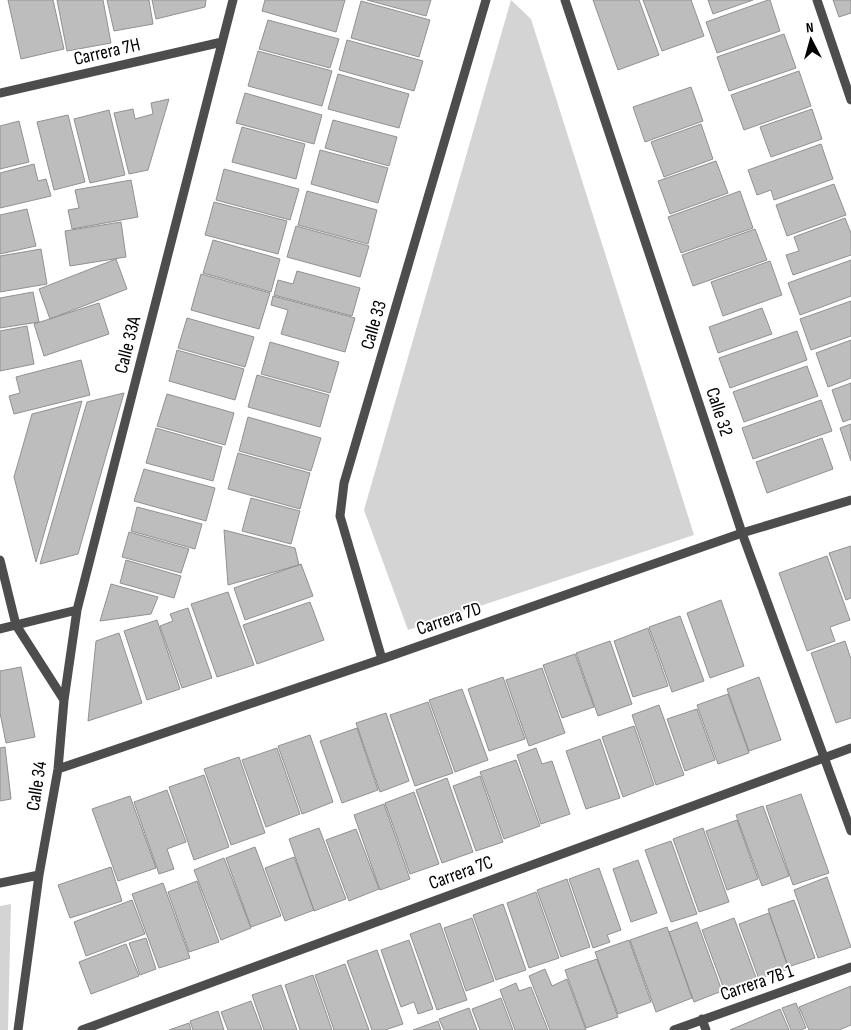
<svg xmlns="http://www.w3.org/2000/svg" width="851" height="1030" font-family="'Sofia Sans Condensed',sans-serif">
  <rect width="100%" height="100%" fill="#fff"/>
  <path fill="#d4d4d4" d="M511 0 531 19 694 535 408 630 364 510Z
    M11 904 8 1030H0V906Z"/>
  <path fill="#bdbdbd" stroke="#919191" d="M8 0H53L64 49 21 59Z
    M57 0H103L111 43 67 51Z
    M107 0H149L153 24 114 31Z
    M152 0H206L205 7 156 19Z
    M265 0H345L336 32 262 11Z
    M367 0H431L426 16Z
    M593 0H639L659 55 618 70Z
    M643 0H691L704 36 662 51Z
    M708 0H753L713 14Z
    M768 0H770L780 31 717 53 706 22Z
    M833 0H851V13L839 17Z
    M361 1 430 20 419 57 351 38Z
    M268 20 339 39 330 68 259 49Z
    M784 34 796 68 729 91 717 57Z
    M347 40 423 61 414 91 339 70Z
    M258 51 332 71 322 106 248 86Z
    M799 71 811 106 744 130 731 95Z
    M338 74 409 94 399 128 328 109Z
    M691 87 703 121 645 142 633 107Z
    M245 93 322 115 314 144 236 123Z
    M169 99 148 170 129 174 114 113 133 109 135 119 153 114 151 103Z
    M812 109 822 139 771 157 760 127Z
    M109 110 125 175 90 183 74 119Z
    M68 115 85 182 54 190 37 122Z
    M333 120 397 137 389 166 325 148Z
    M19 121 29 162 0 169V126Z
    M701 124 713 159 664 177 651 142Z
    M242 127 305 144 296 179 232 162Z
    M821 144 833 179 774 200 771 190 757 195 748 170Z
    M320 150 388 168 378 203 311 184Z
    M716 161 728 193 670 214 658 181Z
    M34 164 38 181 46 179 51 196 0 208V173Z
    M224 169 299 189 290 220 216 200Z
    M131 180 138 217 72 229 68 210 79 208 75 190Z
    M834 184 846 215 787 236 776 205Z
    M307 191 377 210 368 244 298 225Z
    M740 191 753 228 681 253 668 217Z
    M214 202 287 221 278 254 205 235Z
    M27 209 36 246 0 254V215Z
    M845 218 851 233V255L793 275 786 255 799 251 794 237Z
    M121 222 126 257 70 266 65 231Z
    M296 226 369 246 360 277 287 257Z
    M755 229 767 260 693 286 682 255Z
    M213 240 280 259 271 292 203 273Z
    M41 249 47 284 0 292V256Z
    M116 259 127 289 50 319 39 289Z
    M851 260V296L800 315 788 283Z
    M770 261 782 295 723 316 711 282Z
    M297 271 360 288 352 316 274 295 278 280 293 284Z
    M201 274 270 293 259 329 191 310Z
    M33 292 39 322 0 328V298Z
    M273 296 355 318 345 352 281 334 288 310 271 305Z
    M851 301V336L811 350 800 319Z
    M99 303 109 334 44 356 34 324Z
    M762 308 772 334 718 353 709 327Z
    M187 318 254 337 245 367 178 348Z
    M27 326 34 364 0 371V331Z
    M797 331 807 360 730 388 719 358Z
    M851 340V378L828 387 816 353Z
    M270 342 339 362 330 393 261 374Z
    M177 350 244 369 235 400 169 381Z
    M81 360 90 395 14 414 9 396 20 393 16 377Z
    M807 366 818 396 744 422 733 392Z
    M257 375 329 395 320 427 248 407Z
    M851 383V419L843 422 832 390Z
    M124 393 78 554 40 564 87 402Z
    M167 394 234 413 225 445 157 426Z
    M821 400 832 431 753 459 742 428Z
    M82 401 36 562 14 477 32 414Z
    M248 417 321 438 311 471 239 451Z
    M851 424V461L840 428Z
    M156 428 222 447 213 481 146 463Z
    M822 438 833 469 767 493 756 462Z
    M238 453 310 473 300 509 228 489Z
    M144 469 215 488 206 521 134 501Z
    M251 498 300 511 291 544 242 531Z
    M137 507 202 524 195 549 131 531Z
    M224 530 295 548 299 565 228 585Z
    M129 532 189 549 181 573 122 557Z
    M851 546V598L846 600 829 553Z
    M827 556 850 620 830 627 835 641 807 651 779 573Z
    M126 560 181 576 174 598 120 583Z
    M301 564 313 596 245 620 234 588Z
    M111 584 158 597 151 614 100 621Z
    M228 592 254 665 217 677 191 604Z
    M721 600 744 666 710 678 687 613Z
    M310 602 324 640 257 664 243 625Z
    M188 608 212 678 182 688 160 626 173 621 170 614Z
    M680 616 704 681 672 692 649 627Z
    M157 620 180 689 147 700 124 631Z
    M648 628 668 686 633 697 614 641Z
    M119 633 142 703 88 721 96 641Z
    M610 641 632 704 598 716 576 653Z
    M845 641 851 659V718L836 723 811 653Z
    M575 654 594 707 562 718 543 665Z
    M21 667 35 737 6 743 0 713V671Z
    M542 668 565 733 529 746 506 680Z
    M503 677 525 739 489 751 468 689Z
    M759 677 781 740 749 751 727 689Z
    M462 689 488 760 455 772 429 700Z
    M728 694 749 753 718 764 697 705Z
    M428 702 453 773 415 786 390 715Z
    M659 705 684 775 656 785 632 715Z
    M697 709 715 760 685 771 667 719Z
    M386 713 409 781 380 792 356 723Z
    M634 726 654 785 623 797 602 737Z
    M357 728 378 790 342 803 320 741Z
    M310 735 333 802 302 814 278 746Z
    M600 739 620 798 586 809 566 751Z
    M5 747 11 799 0 801V748Z
    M277 748 300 814 266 827 242 760Z
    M536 748 542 764 552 761 570 814 541 824 517 755Z
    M239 757 265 833 231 845 204 769Z
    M516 760 540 826 504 839 480 772Z
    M204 775 229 847 194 860 169 787Z
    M480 776 503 842 476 851 453 786Z
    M447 778 473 852 442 863 416 790Z
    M167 790 186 842 167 849 174 869 159 874 134 802Z
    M414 792 439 864 410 874 385 803Z
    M801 794 829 873 793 885 766 806Z
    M130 796 156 868 118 881 92 809Z
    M384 804 410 879 380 890 354 815Z
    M763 806 789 876 762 886 736 815Z
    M737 820 758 879 727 890 706 831Z
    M319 828 346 899 314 911 289 839Z
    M703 828 729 902 699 912 673 839Z
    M356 829 379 889 349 901 326 840Z
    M671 841 697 914 671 922 645 850Z
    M255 847 281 916 251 927 226 858Z
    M294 857 314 910 285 921 265 868Z
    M224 858 251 928 221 940 194 870Z
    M638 860 657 913 631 922 613 869Z
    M111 867 122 901 70 918 58 885Z
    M599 868 621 930 607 935 610 942 593 948 569 879Z
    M827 877 851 947 818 958 794 890Z
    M567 879 590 947 561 957 537 890Z
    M197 881 219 942 189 952 168 892Z
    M163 883 190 958 159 968 132 894Z
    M536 892 559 958 529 968 507 903Z
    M132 900 145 934 86 956 74 922Z
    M794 900 815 958 788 967 768 909Z
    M503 904 526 970 496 980 473 915Z
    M769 913 789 969 759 979 739 924Z
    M472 918 494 981 466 991 444 928Z
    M734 918 757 980 725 992 702 930Z
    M697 922 722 991 694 1002 669 932Z
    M440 923 467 1000 437 1010 410 934Z
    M667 927 692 998 656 1012 630 940Z
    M146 938 156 969 140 975 129 943Z
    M409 940 433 1009 418 1014 414 1002 401 1007 381 950Z
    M629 940 651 1002 618 1014 595 952Z
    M126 944 139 976 91 994 79 962Z
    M377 950 403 1024 385 1030H372L347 961Z
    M597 959 618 1017 586 1028 565 970Z
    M345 964 369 1030H334L315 975Z
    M545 969 552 986 567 979 586 1030H550L529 976Z
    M313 975 332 1030H300L285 985Z
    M516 983 519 991 531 987 548 1030H515L500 990Z
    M281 985 297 1030H264L252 995Z
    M851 986V1025L839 1030H809L799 1007Z
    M501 998 513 1030H480L472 1009Z
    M251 1001 262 1030H228L221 1012Z
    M796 1003 806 1028 801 1030H791L782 1008Z
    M469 1008 477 1030H444L439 1019Z
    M780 1009 789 1030H730Z
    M218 1011 224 1030H193L190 1021Z
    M438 1021 441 1030H413Z
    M189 1023 191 1030H169Z"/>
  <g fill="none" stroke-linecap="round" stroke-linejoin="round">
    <path stroke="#4d4d4d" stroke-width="9" d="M565 0 742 533 851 831
      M817 0 851 100
      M0 93 222 42
      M0 560 16 625 64 700
      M0 629 77 610
      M382 659 340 516 344 483 486 0
      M58 769 382 659 742 533 851 500
      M0 883 39 875
      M702 1019 706 1030
      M18 1030 39 875 58 769 64 700 77 610 233 0
      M82 1030 851 748
      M674 1030 851 967"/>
  </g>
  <g text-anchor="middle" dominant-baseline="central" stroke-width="4" stroke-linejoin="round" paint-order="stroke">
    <g font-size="19" fill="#000" stroke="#fff">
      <text transform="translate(107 52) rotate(-13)">Carrera 7H</text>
      <text transform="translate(374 325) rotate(-74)">Calle 33</text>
      <text transform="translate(128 345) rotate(-76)">Calle 33A</text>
      <text transform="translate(719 412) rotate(72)">Calle 32</text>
      <text transform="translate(449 619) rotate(-19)">Carrera 7D</text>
      <text transform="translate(37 786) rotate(-81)">Calle 34</text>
      <text transform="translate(461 873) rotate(-20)">Carrera 7C</text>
      <text transform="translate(757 983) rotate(-19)">Carrera 7B 1</text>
    </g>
  </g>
  <g transform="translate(811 40) rotate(354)" stroke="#ffffff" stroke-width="4" paint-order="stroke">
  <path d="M0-4L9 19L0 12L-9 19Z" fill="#000000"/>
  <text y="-8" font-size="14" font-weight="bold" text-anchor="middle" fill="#000000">N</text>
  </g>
</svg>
